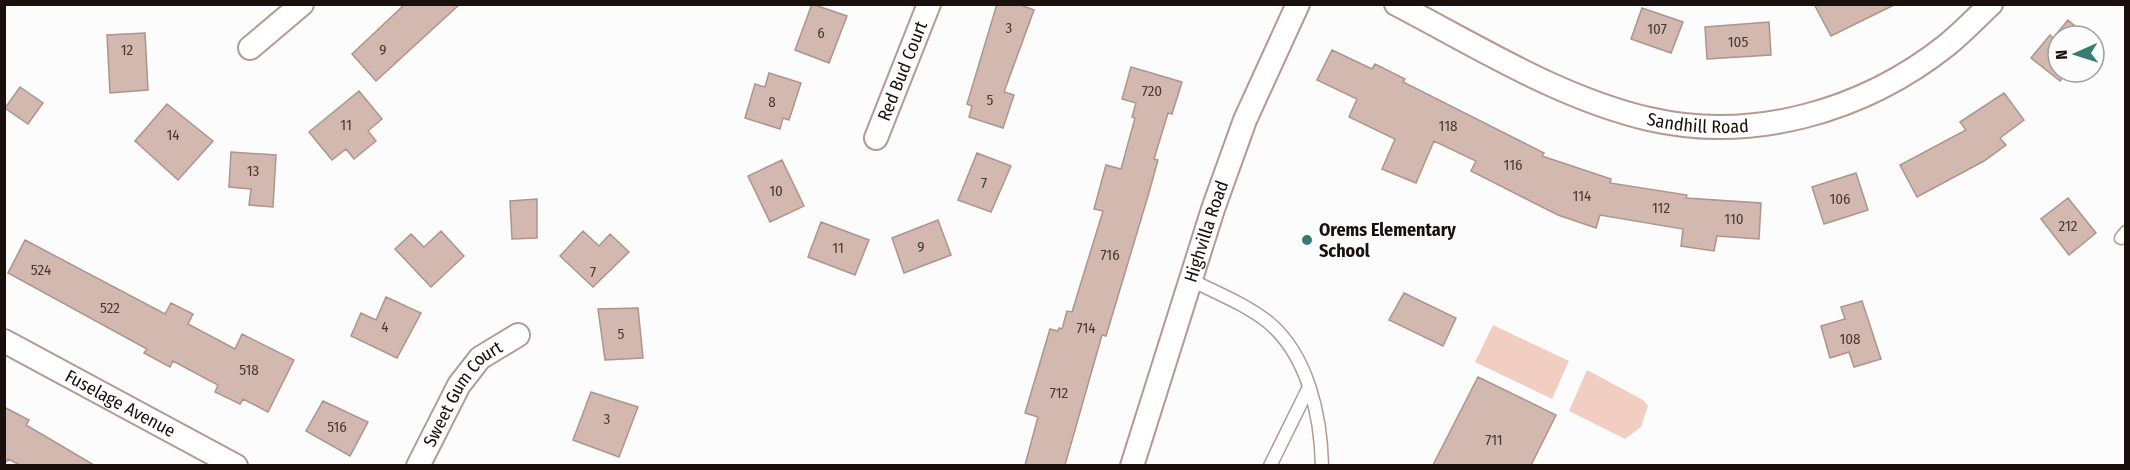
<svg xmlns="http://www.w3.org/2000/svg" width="2130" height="470" font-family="'Fira Sans Condensed',sans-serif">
  <rect width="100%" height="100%" fill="#fbfcfb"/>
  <path fill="#f2cec2" d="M1493 325 1569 361 1552 399 1475 362Z
    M1587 370 1643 400 1648 406 1641 427 1625 439 1569 411Z"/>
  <path fill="#d2b8ae" stroke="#ae948b" stroke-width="1.5" d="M405 4H460L376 81 352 54Z
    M812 4 847 16 829 63 795 50Z
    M997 4H1018L1034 10 1004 92 1014 95 1003 128 969 117 972 106 967 104Z
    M1814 4H1896L1831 36Z
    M1642 8 1683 22 1671 53 1631 39Z
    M2068 20 2087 36H2058V72H2067L2060 81 2031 58 2050 35 2053 38Z
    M1769 22 1771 55 1707 59 1705 27Z
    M145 33 148 90 110 93 107 35Z
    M1332 50 1372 69 1375 64 1405 79 1403 82 1544 153 1542 156 1611 179 1610 183 1687 195 1686 198 1761 203 1759 239 1717 236 1714 251 1681 246 1683 229 1600 215 1596 228 1558 215 1471 171 1476 161 1434 141 1416 183 1382 169 1395 139 1349 117 1357 99 1317 80Z
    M1131 67 1182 82 1172 114 1168 113 1154 159 1158 160 1148 196 1106 336 1102 335 1065 465H1025L1038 417 1025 413 1050 329 1058 331 1059 328 1062 329 1067 311 1072 312 1103 211 1094 209 1106 165 1121 169 1135 118 1132 117 1136 103 1122 99Z
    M769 73 801 83 789 120 783 118 780 129 745 118 755 84 765 87Z
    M20 87 43 103 28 124 5 108Z
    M359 91 382 119 368 131 376 141 354 159 346 149 332 160 309 132Z
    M2004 93 2024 120 2000 138 2006 145 1984 161 1917 197 1900 165 1966 130 1960 122Z
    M167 104 213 141 178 180 135 141Z
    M231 152 276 155 273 207 249 205 251 189 229 187Z
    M977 153 1011 166 991 212 958 200Z
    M782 160 804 206 770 222 748 176Z
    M1856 173 1868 210 1824 224 1812 187Z
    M2068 198 2096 233 2069 255 2041 219Z
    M537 199V238L512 239 510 201Z
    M938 220 951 255 904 273 892 238Z
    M821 222 869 240 855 275 808 257Z
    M441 231 464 256 431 287 395 249 411 234 424 247Z
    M583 231 599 246 610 234 629 252 593 287 560 256Z
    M25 240 165 314 171 303 193 314 188 324 235 349 242 334 294 360 268 412 243 399 240 404 215 392 218 385 173 361 170 367 144 353 147 349 8 273Z
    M1404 293 1456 318 1443 346 1389 320Z
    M386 297 421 313 397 358 351 336 361 313 376 320Z
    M1862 301 1881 359 1854 367 1849 352 1830 358 1821 326 1845 319 1841 307Z
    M638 308 643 358 605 360 598 309Z
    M1478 377 1556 415 1531 465H1433Z
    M591 392 638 407 619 457 573 440Z
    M323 401 368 422 350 456 306 431Z
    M4 407 29 420 26 425 94 465H20L8 459 4 465Z"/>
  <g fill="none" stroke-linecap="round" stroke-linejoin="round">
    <g stroke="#b49a91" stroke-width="15">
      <path id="service" d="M2121 238 2126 232
        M1191 280C1217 293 1245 304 1268 322 1308 355 1321 416 1322 466
        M1270 466 1309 387"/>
    </g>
    <g stroke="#b49a91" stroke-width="26">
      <g id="minor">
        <path id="s1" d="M1396 4C1477 46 1559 98 1649 119 1753 143 1864 111 1947 45 1963 32 1976 18 1991 4"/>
        <path d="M250 48 302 4"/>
        <path id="s2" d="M876 138 929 4"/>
        <path id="s3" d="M4 341 236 466"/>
        <path id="s4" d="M418 466 459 385 480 358 518 335"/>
        <path id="s5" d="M1132 466 1213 209 1245 120 1298 4"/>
      </g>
    </g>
    <use href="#service" stroke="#fff" stroke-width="12"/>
    <use href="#minor" stroke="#fff" stroke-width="22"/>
  </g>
  <circle fill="#367c72" stroke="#fbfcfb" stroke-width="2" cx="1307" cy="240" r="6"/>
  <g text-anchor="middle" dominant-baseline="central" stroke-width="5" stroke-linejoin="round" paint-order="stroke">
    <g font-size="15" fill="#473a35">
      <text x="1009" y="28">3</text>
      <text x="1657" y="29">107</text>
      <text x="821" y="33">6</text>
      <text x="1738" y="42">105</text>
      <text x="127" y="50">12</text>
      <text x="383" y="50">9</text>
      <text x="1152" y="91">720</text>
      <text x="990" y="100">5</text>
      <text x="772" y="102">8</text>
      <text x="346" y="125">11</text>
      <text x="1448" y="126">118</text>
      <text x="173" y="135">14</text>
      <text x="1513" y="165">116</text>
      <text x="253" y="171">13</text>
      <text x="984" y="183">7</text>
      <text x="776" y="191">10</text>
      <text x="1582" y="196">114</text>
      <text x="1840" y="199">106</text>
      <text x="1661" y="208">112</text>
      <text x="1734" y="219">110</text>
      <text x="2068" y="226">212</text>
      <text x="921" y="247">9</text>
      <text x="838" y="248">11</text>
      <text x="1110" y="255">716</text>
      <text x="41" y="270">524</text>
      <text x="593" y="272">7</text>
      <text x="110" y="308">522</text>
      <text x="385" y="327">4</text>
      <text x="1086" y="328">714</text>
      <text x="621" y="334">5</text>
      <text x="1850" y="339">108</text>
      <text x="249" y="370">518</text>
      <text x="1059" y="393">712</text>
      <text x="607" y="419">3</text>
      <text x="337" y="427">516</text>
      <text x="1494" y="440">711</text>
    </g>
    <g font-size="18" fill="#19100d" stroke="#fbfcfb">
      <text stroke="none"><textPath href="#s2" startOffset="72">Red Bud Court</textPath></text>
      <text stroke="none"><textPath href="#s1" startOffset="328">Sandhill Road</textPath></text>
      <text stroke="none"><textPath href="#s5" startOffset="246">Highvilla Road</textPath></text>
      <text stroke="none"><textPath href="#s4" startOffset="86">Sweet Gum Court</textPath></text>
      <text stroke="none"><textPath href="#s3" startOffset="132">Fuselage Avenue</textPath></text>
    </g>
    <g font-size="18" font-weight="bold" fill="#19100d" stroke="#fbfcfb" text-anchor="start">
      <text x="1319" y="230">Orems Elementary<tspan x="1319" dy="21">School</tspan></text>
    </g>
  </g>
  <rect width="2130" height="470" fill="none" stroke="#19100d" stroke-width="12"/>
  <g transform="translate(2076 54) rotate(267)"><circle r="28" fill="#fbfcfb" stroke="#a19e9c" stroke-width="1.5"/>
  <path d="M0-4.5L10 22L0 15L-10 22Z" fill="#367c72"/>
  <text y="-9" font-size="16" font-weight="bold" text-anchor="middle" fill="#19100d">N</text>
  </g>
</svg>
